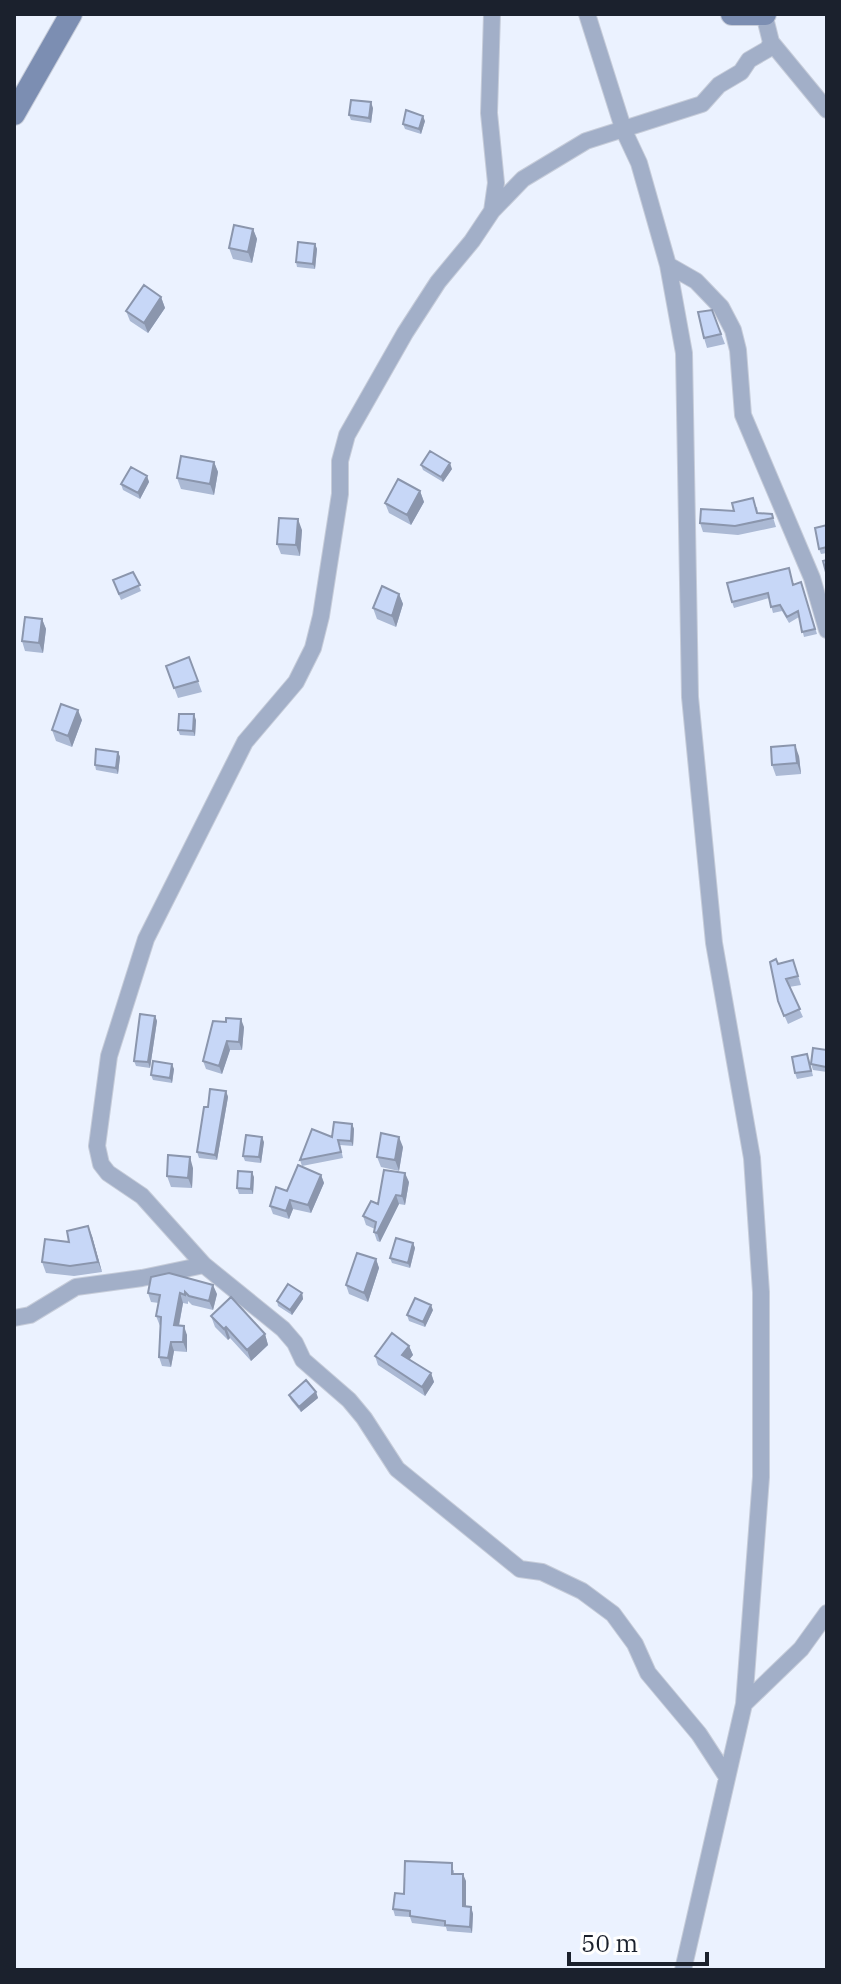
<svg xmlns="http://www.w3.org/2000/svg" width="841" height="1984" font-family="'IBM Plex Serif',serif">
  <rect width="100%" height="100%" fill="#ebf2ff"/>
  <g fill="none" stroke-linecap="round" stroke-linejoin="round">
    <g stroke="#c6ccd9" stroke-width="18">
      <path id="street" d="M492 14 489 113 496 183 492 211 472 241 438 282 405 333 347 435 340 461V494L321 616 313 648 296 682 245 742 146 939 109 1056 97 1146 101 1164 108 1173 142 1196 204 1265 283 1329 295 1343 303 1360 349 1400 364 1418 397 1469 520 1569 542 1572 582 1591 613 1614 635 1644 648 1673 699 1734 727 1777
        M587 14 624 131 639 163 668 265 684 353 690 697 714 943 752 1158 761 1292V1477L744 1704 683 1970
        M764 14 771 42 827 110
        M492 211 523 179 586 141 702 104 719 85 741 72 749 60 768 49 771 42
        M668 265 696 281 721 307 733 330 738 350 743 415 812 578 827 630
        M14 1318 30 1315 76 1287 142 1278 204 1265
        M744 1704 801 1649 827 1613"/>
    </g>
    <g stroke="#c6ccd9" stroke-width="24">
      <path id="secondary" d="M732 14H765
        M14 114 71 14"/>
    </g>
    <use href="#street" stroke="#a2afc8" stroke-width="16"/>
    <use href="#secondary" stroke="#7c8eb2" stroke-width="22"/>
  </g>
  <path fill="#abb9d4" d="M373 108 371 123 351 120 349 115Z
    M425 121 421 134 405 129 403 124Z
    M253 229 257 239 252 263 233 259 229 248Z
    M315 244 317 249 315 269 297 267 296 262Z
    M161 297 165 308 148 333 130 321 126 311Z
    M712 310 725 344 707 348 704 338Z
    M214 462 218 472 214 495 181 489 177 478Z
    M421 465 452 469 443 482 423 470Z
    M147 476 149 482 140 499 123 490 121 484Z
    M420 491 424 502 411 525 389 513 385 503Z
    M757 507 758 513 772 514 776 527 738 535 703 532 700 523 734 511Z
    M827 525V553L821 554 819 549Z
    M302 530 300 556 281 554 277 544Z
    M133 572 141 591 121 600 113 580Z
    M801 582 817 634 804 637 799 617 789 623 782 611 773 613 769 598 734 608 732 602Z
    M399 594 403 604 396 627 377 619 373 608Z
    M42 619 46 629 43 653 25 651 22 641Z
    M189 657 202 692 178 698 166 666Z
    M82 720 72 747 56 741 52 730Z
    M196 720 195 736 180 735 178 730Z
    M118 752 120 757 118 774 96 770 95 765Z
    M799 756 801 774 776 776 772 765Z
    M793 960 801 985 789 987 803 1017 788 1024 778 1001V964Z
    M155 1016 157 1021 150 1068 136 1066 134 1061Z
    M244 1027 242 1050H230L222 1074 206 1069 203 1061Z
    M827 1050V1072L813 1070 811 1064Z
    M809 1059 813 1076 797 1079 795 1073Z
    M174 1069 172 1083 153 1080 151 1075Z
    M226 1091 228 1097 217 1160 199 1158 197 1152 208 1107Z
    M352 1124 354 1129 353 1146 340 1145 343 1158 302 1166 300 1160Z
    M264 1142 261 1163 245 1161 243 1156Z
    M403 1147 399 1171 381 1167 377 1157Z
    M193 1168 192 1188 171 1187 167 1176Z
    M321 1175 324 1183 311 1213 293 1209 289 1219 273 1214 270 1206 287 1191Z
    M254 1177 253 1194H239L237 1188Z
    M409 1182 405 1205 399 1204 380 1242 377 1241 374 1232 375 1229 366 1225 363 1216Z
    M92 1236 102 1272 74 1276 46 1273 42 1262 69 1242Z
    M413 1243 415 1248 410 1268 392 1263 390 1258Z
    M376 1259 379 1268 368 1302 349 1294 346 1285Z
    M151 1277 217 1294 213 1310 192 1305 188 1301V1304L183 1303 179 1326 187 1335V1352L174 1351 171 1367 162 1366 159 1357 160 1326 156 1316 159 1303 151 1302 148 1293Z
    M302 1293 303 1299 292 1315 278 1306 277 1301Z
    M433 1310 425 1327 409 1321 407 1315Z
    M211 1316 265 1334 268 1345 251 1361 230 1338 228 1340 215 1327Z
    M409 1346 413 1355 409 1359 431 1373 434 1382 425 1396 378 1365 375 1356Z
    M316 1392 318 1398 301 1412 291 1400 289 1395Z
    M454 1870V1874L466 1881V1906L471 1907 473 1914 472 1933 447 1931 446 1927 412 1923 410 1917 395 1916 393 1909 404 1894Z"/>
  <path fill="#8b96ad" d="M371 102 373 108 371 123 369 118Z
    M423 116 425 121 421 134 419 129Z
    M253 229 257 239 252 263 248 252Z
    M315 244 317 249 315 269 313 264Z
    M161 297 165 308 148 333 144 323Z
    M214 462 218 472 214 495 210 484Z
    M450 463 452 469 443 482 441 477Z
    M147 476 149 482 140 499 138 493Z
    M420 491 424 502 411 525 407 515Z
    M298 519 302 530 300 556 296 545Z
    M399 594 403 604 396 627 392 616Z
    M42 619 46 629 43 653 39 643Z
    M78 710 82 720 72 747 68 736Z
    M194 714 196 720 195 736 193 731Z
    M795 745 799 756 801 774 797 763Z
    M118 752 120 757 118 774 116 768Z
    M155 1016 157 1021 150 1068 148 1062Z
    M241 1019 244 1027 242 1050 239 1042Z
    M227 1041 230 1050 222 1074 219 1066Z
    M172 1064 174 1069 172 1083 170 1078Z
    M226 1091 228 1097 217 1160 215 1155Z
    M352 1124 354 1129 353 1146 351 1141Z
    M262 1137 264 1142 261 1163 259 1157Z
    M399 1137 403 1147 399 1171 395 1160Z
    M190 1157 193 1168 192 1188 188 1178Z
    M252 1172 254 1177 253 1194 251 1189Z
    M405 1173 409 1182 405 1205 402 1196Z
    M321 1175 324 1183 311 1213 308 1205Z
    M396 1195 399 1204 380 1242 377 1233Z
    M290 1200 293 1209 289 1219 286 1211Z
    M88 1226 92 1236 102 1272 98 1262Z
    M413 1243 415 1248 410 1268 408 1263Z
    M376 1259 379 1268 368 1302 364 1293Z
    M213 1285 217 1294 213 1310 209 1301Z
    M180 1293 183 1303 177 1335 174 1325Z
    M302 1293 303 1299 292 1315 290 1310Z
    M431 1305 433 1310 425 1327 423 1322Z
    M184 1326 187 1335V1352L183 1342Z
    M226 1327 230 1338 228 1340 224 1329Z
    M265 1334 268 1345 251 1361 247 1350Z
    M171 1342 174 1351 171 1367 168 1358Z
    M409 1346 413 1355 406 1364 402 1355Z
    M431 1373 434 1382 425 1396 422 1387Z
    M316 1392 318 1398 301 1412 299 1407Z
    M463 1874 466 1881V1913L463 1906Z
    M471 1907 473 1914 472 1933 470 1927Z"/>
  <path fill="#c7d7f7" stroke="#8b96ad" stroke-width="2" d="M351 100 371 102 369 118 349 115Z
    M406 110 423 116 419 129 403 124Z
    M234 225 253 229 248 252 229 248Z
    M298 242 315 244 313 264 296 262Z
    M144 285 161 297 144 323 126 311Z
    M712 310 721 334 704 338 698 312Z
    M430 451 450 463 441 477 421 465Z
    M181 456 214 462 210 484 177 478Z
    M131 467 147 476 138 493 121 484Z
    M398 479 420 491 407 515 385 503Z
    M753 498 757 513 772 514 773 518 735 526 700 523 701 509 734 511 732 503Z
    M279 518 298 519 296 545 277 544Z
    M827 525V547L819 549 815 528Z
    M827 560V576L823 561Z
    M789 568 793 585 801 582 815 629 802 632 798 611 787 617 780 605 771 607 768 593 732 602 727 583Z
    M133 572 140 585 119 594 113 580Z
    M382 586 399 594 392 616 373 608Z
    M25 617 42 619 39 643 22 641Z
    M189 657 198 681 174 688 166 666Z
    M61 704 78 710 68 736 52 730Z
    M179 714H194L193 731 178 730Z
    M795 745 797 763 772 765 771 747Z
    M96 749 118 752 116 768 95 765Z
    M776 959 778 964 793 960 798 976 786 979 800 1009 784 1016 778 1001 770 962Z
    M140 1014 155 1016 148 1062 134 1061Z
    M226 1018 241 1019 239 1042 227 1041 219 1066 203 1061 213 1021 226 1022Z
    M813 1048 827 1050 826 1067 811 1064Z
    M807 1054 811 1071 795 1073 792 1057Z
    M153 1061 172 1064 170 1078 151 1075Z
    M210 1089 226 1091 215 1155 197 1152 204 1107H208Z
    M334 1122 352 1124 351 1141 338 1140 341 1152 300 1160 312 1129 332 1137Z
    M381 1133 399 1137 395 1160 377 1157Z
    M246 1135 262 1137 259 1157 243 1156Z
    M168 1155 190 1157 188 1178 167 1176Z
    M298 1165 321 1175 308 1205 290 1200 286 1211 270 1206 276 1187 287 1191Z
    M384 1170 405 1173 402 1196 396 1195 377 1233 374 1232 376 1222 363 1216 371 1201 378 1204Z
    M238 1171 252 1172 251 1189 237 1188Z
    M88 1226 98 1262 70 1266 42 1262 45 1239 69 1242 67 1231Z
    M396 1238 413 1243 408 1263 390 1258Z
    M357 1253 376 1259 364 1293 346 1285Z
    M169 1273 213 1285 209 1301 189 1296 185 1292V1295L180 1293 174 1325 184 1326 183 1342H171L168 1358 159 1357 161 1317 156 1316 160 1295 148 1293 151 1277Z
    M288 1284 302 1293 290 1310 277 1301Z
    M231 1297 265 1334 247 1350 226 1327 224 1329 211 1316Z
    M415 1298 431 1305 423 1322 407 1315Z
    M392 1333 409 1346 402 1355 431 1373 422 1387 375 1356Z
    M306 1380 316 1392 299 1407 289 1395Z
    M405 1861 452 1863V1874H463V1906L471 1907 470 1927 445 1925V1921L410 1916V1911L393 1909 395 1893 404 1894Z"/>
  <rect width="841" height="1984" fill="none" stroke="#1b212d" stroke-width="32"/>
  <path d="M569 1952v12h138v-12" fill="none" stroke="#1b212d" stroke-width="4"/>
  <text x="581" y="1952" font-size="24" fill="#1b212d" stroke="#ffffff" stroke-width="6" paint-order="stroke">50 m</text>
</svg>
